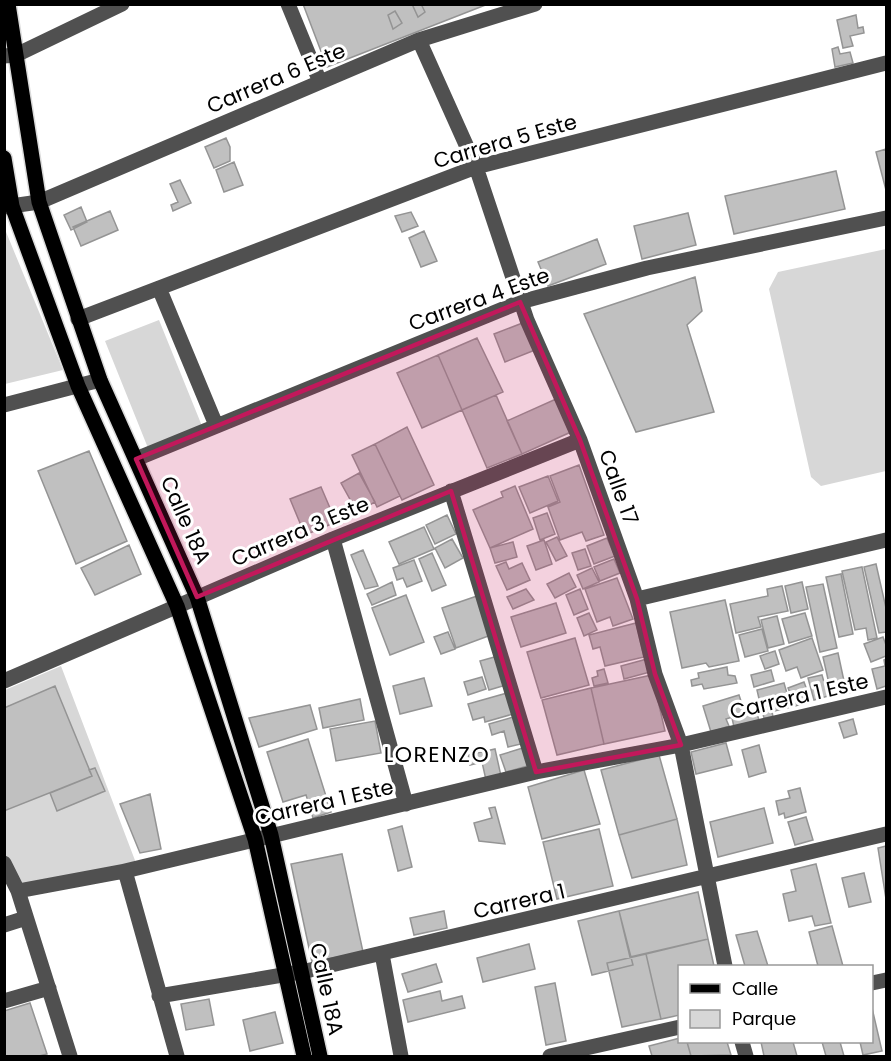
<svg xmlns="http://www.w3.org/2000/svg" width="891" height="1061" font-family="Poppins,sans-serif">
  <rect width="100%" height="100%" fill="#fff"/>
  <path fill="#d7d7d7" d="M4 227 63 370 5 384H4Z
    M886 249V471L821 486 811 477 769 289 778 272Z
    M159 320 202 426 148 448 105 341Z
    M61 666 136 863 18 885 5 857V690Z"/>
  <path fill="#c0c0c0" stroke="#949494" stroke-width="1.5" d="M303 4H488L327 67Z
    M412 4H421L425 12 418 17Z
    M395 11 402 23 393 29 388 15Z
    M856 15 858 28 863 27 864 33 850 36 853 46 843 48 837 20Z
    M838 47 840 54 850 52 853 63 835 67 832 49Z
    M226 138 230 147V161L214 168 205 147Z
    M886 149V190L876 152Z
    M234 162 243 185 224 192 216 170Z
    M836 171 845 209 734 234 725 196Z
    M180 180 191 203 173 211 171 205 178 202 170 184Z
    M81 207 87 222 71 230 64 215Z
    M110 211 118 230 81 246 73 227Z
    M411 212 418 226 402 232 395 216Z
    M688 213 696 245 642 259 634 226Z
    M424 231 437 261 421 267 409 238Z
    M597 239 606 264 548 286 538 262Z
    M695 277 702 311 687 325 714 412 636 432 584 314Z
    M525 322 535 350 505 362 494 334Z
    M477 338 503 392 462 410 438 355Z
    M438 355 462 410 422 428 397 373Z
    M496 395 522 454 487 468 462 410Z
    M556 399 571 432 522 454 507 421Z
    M407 427 434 485 402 500 375 444Z
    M375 444 400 496 377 507 352 455Z
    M89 451 127 541 76 564 38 471Z
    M579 465 604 535 586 541 582 532 560 540 548 507 560 502 550 476Z
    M359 473 375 502 357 512 341 483Z
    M548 476 558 501 530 513 519 487Z
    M515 486 533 529 490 548 473 510 503 497 501 492Z
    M321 487 336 522 305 535 290 499Z
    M547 513 555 534 540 540 533 518Z
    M447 515 456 534 435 544 426 525Z
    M424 527 434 549 399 564 389 542Z
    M557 537 567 556 556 561 546 542Z
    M607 538 615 556 594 564 587 546Z
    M452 539 463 558 445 568 435 548Z
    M544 540 552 564 536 570 527 546Z
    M513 542 517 557 495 563 490 548Z
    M129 545 141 574 95 595 81 568Z
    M585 549 591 566 578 570 572 553Z
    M363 550 378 586 365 589 351 555Z
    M432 553 446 585 432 591 419 559Z
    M614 559 620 573 600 581 594 567Z
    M414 560 422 581 407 587 403 578 397 580 393 568Z
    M506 562 509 569 522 563 530 580 507 590 496 566Z
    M876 564 886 608V632L879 633 864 567Z
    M862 567 877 638 868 640 866 628 855 630 842 571Z
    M592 568 599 582 583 589 577 575Z
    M569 573 576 587 555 598 547 584Z
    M841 574 853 634 839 637 826 577Z
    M617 578 633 619 613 626 610 617 597 622 585 589Z
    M392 582 396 595 372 605 367 594Z
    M802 582 808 609 791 613 785 586Z
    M823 584 837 648 820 652 806 587Z
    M782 586 788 611 758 617 761 627 736 633 730 604 768 596 767 589Z
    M526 589 534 600 513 609 507 597Z
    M580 589 588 609 574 615 566 595Z
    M406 595 424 642 390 655 372 608Z
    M477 596 491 635 456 648 442 608Z
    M725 600 739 661 709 667 706 663 682 668 670 612Z
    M556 603 566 633 521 647 511 617Z
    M589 613 597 630 584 636 577 618Z
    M805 613 812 636 789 643 782 619Z
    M777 616 784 644 768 648 761 620Z
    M636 623 644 657 605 666 600 647 593 649 589 635Z
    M762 629 768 651 745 657 739 635Z
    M448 632 455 649 441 654 434 637Z
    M883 637 886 645V656L871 662 864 644Z
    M575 638 589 685 541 698 527 652Z
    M812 638 823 670 801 678 797 667 786 671 779 650Z
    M775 651 779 664 765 669 760 656Z
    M838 653 844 681 849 680 852 692 832 697 823 657Z
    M498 656 506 685 489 690 480 661Z
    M647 659 650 672 624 679 621 666Z
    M886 659V686L877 689 872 669 885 666 884 660Z
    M727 667 728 675 735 676 737 683 704 689 702 684 692 686 691 680 699 678 698 673Z
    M604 669 608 683 594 686 592 678 598 676 597 671Z
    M771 670 774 681 754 687 751 675Z
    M652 675 665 731 604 744 591 688Z
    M822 675 828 696 814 700 808 678Z
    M482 677 486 689 468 695 464 682Z
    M424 678 432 706 400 714 393 686Z
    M804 682 811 701 795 706 788 688Z
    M784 683 791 707 774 711 771 700 760 703 757 690Z
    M55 686 92 776 4 811V708Z
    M591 688 604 744 557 755 542 700Z
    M507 693 513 714 485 722 484 717 473 720 468 704Z
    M739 695 745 713 726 719 729 726 711 732 703 706Z
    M360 699 364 720 323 728 319 708Z
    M310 705 317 729 259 747 249 718Z
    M771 706 773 717 764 718 761 707Z
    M756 711 759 720 734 727 732 718Z
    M517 716 525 743 508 747 504 731 492 735 489 724Z
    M853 719 857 734 844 738 839 723Z
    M375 721 381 753 336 761 330 729Z
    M308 739 331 812 313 818 306 795 283 802 267 752Z
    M726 743 732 765 696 774 691 752Z
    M759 745 766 772 749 777 742 750Z
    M526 747 531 765 506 772 500 755Z
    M495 749 501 776 486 780 482 762 470 765 468 755Z
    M659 755 677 819 619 835 601 770Z
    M95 768 105 791 57 811 50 793 92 776 89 770Z
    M584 770 600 824 542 839 528 787Z
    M800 788 806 812 785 818 784 813 779 815 776 801 790 798 788 791Z
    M150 794 161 849 140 853 120 804Z
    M495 807 505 844 479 841 474 823 492 818 489 808Z
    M764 808 773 843 718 857 710 822Z
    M806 817 813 840 795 845 788 822Z
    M677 819 687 865 632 878 619 835Z
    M402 826 412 867 398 871 388 830Z
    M599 829 613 886 557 899 543 842Z
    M886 846V899L878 848Z
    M342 854 363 952 312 962 291 864Z
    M816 864 831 923 815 926 812 916 789 921 783 894 796 891 791 870Z
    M864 873 871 902 849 907 842 878Z
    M698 892 708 939 630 957 619 911Z
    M444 911 447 928 414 935 410 918Z
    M619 911 633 965 592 975 578 921Z
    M832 926 843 966H818L809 932Z
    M757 931 768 966H745L736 935Z
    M708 939 714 966H680V1015L661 1019 646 954Z
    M529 944 535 969 483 982 477 958Z
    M646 954 661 1019 622 1027 607 963Z
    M436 964 442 982 408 992 402 974Z
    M555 983 566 1041 546 1045 535 987Z
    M440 991 442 1001 462 996 465 1008 408 1022 403 1000Z
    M209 999 214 1025 186 1030 181 1004Z
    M30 1003 47 1054 39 1056H4V1011Z
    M872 1008 882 1051 863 1055 860 1042H872Z
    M275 1012 283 1043 250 1051 243 1020Z
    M680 1038V1042H687L691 1056H652L649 1046Z
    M687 1042H727L731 1055 691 1056Z
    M761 1042H793L797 1056H764Z
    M822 1042H840L844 1056H826Z"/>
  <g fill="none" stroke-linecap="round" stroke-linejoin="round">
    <g stroke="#dbdbdb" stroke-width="18">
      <path id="major" d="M8 4 39 202 100 380 197 597 271 835 320 1056
        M4 158 12 206 78 386 177 606 255 839 304 1056"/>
    </g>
    <path stroke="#505050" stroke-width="15" d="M288 4 320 82
      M419 40 476 167 527 320 580 440 637 599 655 674 681 745 725 966
      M4 56 16 55 122 4
      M4 207 39 202 419 40 535 4
      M159 288 216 425
      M78 319 476 167 886 63
      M4 405 100 380
      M136 459 520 302 647 268 886 218
      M451 491 536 772
      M333 539 406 804
      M637 599 886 540
      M4 681 333 539 580 440
      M4 863 18 891 70 1056
      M125 871 177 1056
      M18 891 125 871 536 772 681 745 886 697
      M4 925 26 918
      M382 954 401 1056
      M872 983 886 980
      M159 996 306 971 886 834
      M4 1001 49 988
      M742 1042 746 1056
      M550 1056 680 1027"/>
    <use href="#major" stroke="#000" stroke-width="15"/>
  </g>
  <path fill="#c2185b" fill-opacity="0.2" stroke="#c2185b" stroke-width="4.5" stroke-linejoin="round" d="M520 302 580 440 637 599 655 674 681 745 536 772 451 491 197 597 136 459Z"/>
  <g text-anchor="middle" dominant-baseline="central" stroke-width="6" stroke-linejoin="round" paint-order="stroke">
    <g font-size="21" fill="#000" stroke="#fff">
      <text transform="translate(276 78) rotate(-23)">Carrera 6 Este</text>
      <text transform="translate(505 141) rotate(-16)">Carrera 5 Este</text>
      <text transform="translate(479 299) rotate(-20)">Carrera 4 Este</text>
      <text transform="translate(619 487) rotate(70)">Calle 17</text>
      <text transform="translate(186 520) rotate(66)">Calle 18A</text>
      <text transform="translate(300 531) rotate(-23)">Carrera 3 Este</text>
      <text transform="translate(799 696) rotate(-13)">Carrera 1 Este</text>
      <text transform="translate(324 802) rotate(-13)">Carrera 1 Este</text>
      <text transform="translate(519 901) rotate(-13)">Carrera 1</text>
      <text transform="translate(327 989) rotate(78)">Calle 18A</text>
    </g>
    <g font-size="22" letter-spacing="1.5" fill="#000" stroke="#fff">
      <text x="437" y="754">LORENZO</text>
    </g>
  </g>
  <rect width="891" height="1061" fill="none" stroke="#000000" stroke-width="12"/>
  <rect x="678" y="965" width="195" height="78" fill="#ffffff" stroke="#999999" stroke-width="1.5"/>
  <rect x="690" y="984" width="30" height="9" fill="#000000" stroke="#999999" stroke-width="1.5"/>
  <text x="732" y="995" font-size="18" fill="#000000">Calle</text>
  <rect x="690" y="1010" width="30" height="18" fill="#d7d7d7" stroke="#999999" stroke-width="1.5"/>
  <text x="732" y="1025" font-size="18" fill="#000000">Parque</text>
</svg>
